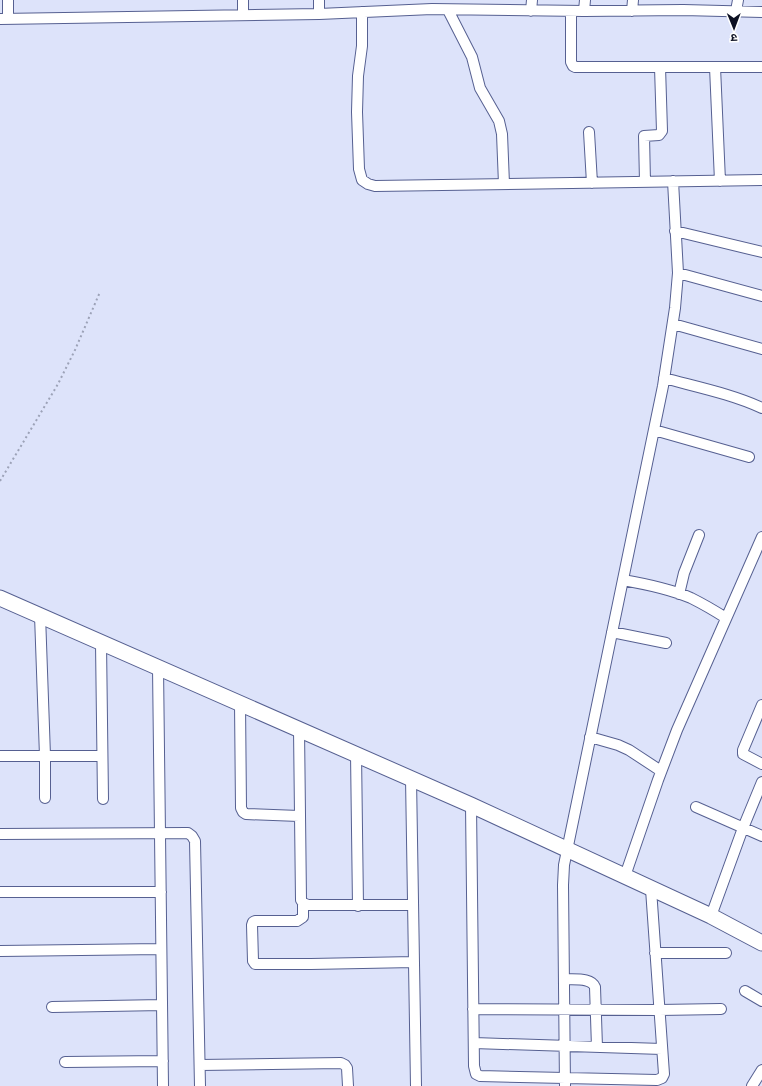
<svg xmlns="http://www.w3.org/2000/svg" width="762" height="1086" font-family="'IBM Plex Sans','Noto Sans Devanagari',sans-serif">
  <rect width="100%" height="100%" fill="#dde3fa"/>
  <g fill="none" stroke-linecap="round" stroke-linejoin="round">
    <g stroke="#566091" stroke-width="12">
      <path id="street" d="M8 0V19
        M243 0V15
        M448 10 472 57 480 88 499 121 502 134 504 184
        M531 11 532 0
        M571 11V62L573 66 575 67H762
        M584 11 585 0
        M632 11 633 0
        M736 11 738 0
        M362 12V46L358 76 357 112 359 169 362 180 368 184 375 186 762 180
        M319 14V0
        M0 19 319 14 432 9 584 11 683 10 762 12
        M715 67 720 181
        M589 132 592 183
        M645 182 644 136 659 135 662 131 660 67
        M675 231 762 252
        M678 273 762 296
        M673 324 762 349
        M664 378C697 387 732 394 762 408
        M654 430 749 457
        M623 580C646 584 670 589 691 598 703 604 715 611 726 618
        M679 594 684 573 699 535
        M40 615 45 756V798
        M612 632 666 643
        M101 643 103 799
        M158 667 163 1086
        M240 703 241 808 243 812 246 814 299 816
        M762 705 743 750V754L762 764
        M299 729 301 900 303 903 308 905H413
        M590 737 618 745 629 750 661 771
        M356 753 358 906
        M0 756H102
        M411 778 416 1086
        M471 805 474 1066 476 1074 480 1076 657 1080 662 1078 664 1074 651 889
        M696 807 762 836
        M0 834 188 833 192 836 195 841 200 1086
        M625 876 658 780 677 730 762 537
        M0 892H161
        M303 903V917L297 921H255L253 922 252 925 253 961 255 964H311L414 962
        M711 916 743 828 762 782
        M0 951 161 949
        M655 953H726
        M564 979C574 980 591 977 595 987L597 1047
        M745 991 762 1001
        M52 1007 162 1005
        M473 1009 659 1010 721 1009
        M474 1043 662 1049
        M65 1062 163 1061
        M200 1065 341 1063 345 1065 347 1068 348 1086
        M565 1086 563 885 564 865 663 386 675 308 678 273 673 181
        M752 1086 762 1070"/>
    </g>
    <g stroke="#566091" stroke-width="17">
      <path id="secondary" d="M0 598 471 805 711 916 762 943"/>
    </g>
    <path stroke="#9ca2b7" stroke-width="2" stroke-dasharray="2 3" stroke-linecap="butt" d="M0 481 58 384 75 350 100 292"/>
    <use href="#street" stroke="#fff" stroke-width="10"/>
    <use href="#secondary" stroke="#fff" stroke-width="15"/>
  </g>
  <g transform="translate(734 28) rotate(179)" stroke="#ffffff" stroke-width="3" paint-order="stroke">
  <path d="M0-3L7 15L0 10L-7 15Z" fill="#0c1022"/>
  <text y="-6" font-size="11" font-weight="bold" text-anchor="middle" fill="#0c1022">उ</text>
  </g>
</svg>
